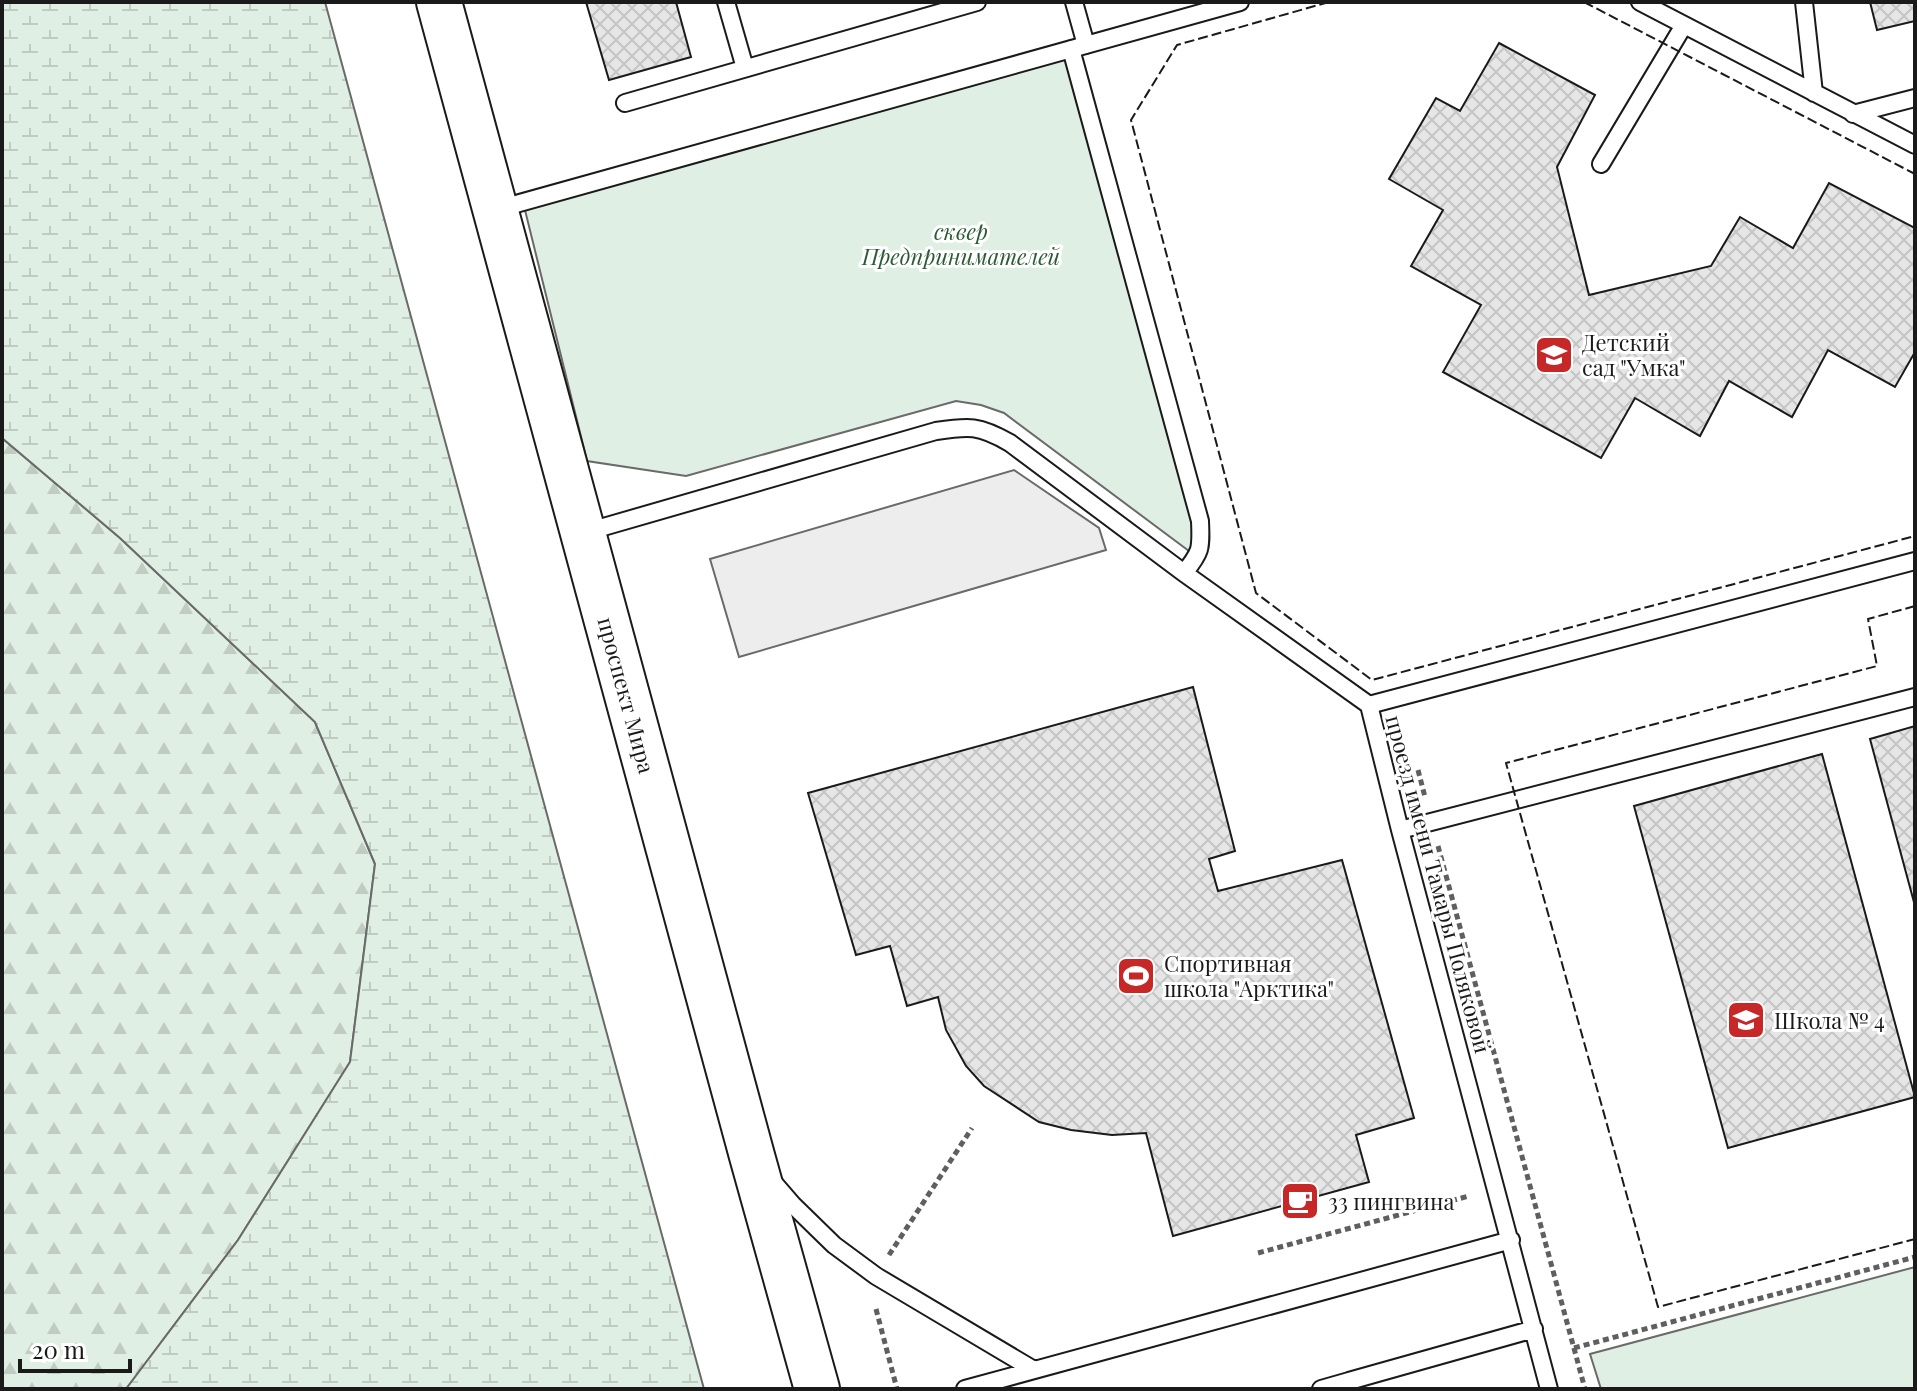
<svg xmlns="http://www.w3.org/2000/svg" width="1917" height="1391" font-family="'Playfair Display',serif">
  <defs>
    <pattern id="forest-firs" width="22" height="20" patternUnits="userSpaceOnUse" patternTransform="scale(2)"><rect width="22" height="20" fill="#e0efe3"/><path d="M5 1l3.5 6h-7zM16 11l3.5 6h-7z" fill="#c0ccc2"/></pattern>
    <pattern id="wetland-marsh" width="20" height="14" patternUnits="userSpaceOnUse" patternTransform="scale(2)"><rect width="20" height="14" fill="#e0efe3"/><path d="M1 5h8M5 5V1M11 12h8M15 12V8" fill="none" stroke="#c0ccc2"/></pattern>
    <pattern id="building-cross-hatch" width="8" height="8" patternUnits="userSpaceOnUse" patternTransform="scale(2)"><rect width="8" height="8" fill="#e6e6e6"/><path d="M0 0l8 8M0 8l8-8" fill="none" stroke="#c5c5c5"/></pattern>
  </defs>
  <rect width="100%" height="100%" fill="#fff"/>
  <path fill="url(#forest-firs)" stroke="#6a6a6a" stroke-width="2" d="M2 438 120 538 315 722 375 864 350 1062 238 1240 126 1389H2Z"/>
  <path fill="url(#wetland-marsh)" stroke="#6a6a6a" stroke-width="2" d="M2 2H325L704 1389H126L238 1240 350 1062 375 864 315 722 120 538 2 438Z"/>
  <path fill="#e0efe3" stroke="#6a6a6a" stroke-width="2" d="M1071 49 1195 500 1197 557 1004 413 981 405 956 401 686 476 587 461 523 202Z
    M1915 1267V1389H1601L1590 1354Z"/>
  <path fill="#ededed" stroke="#6a6a6a" stroke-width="2" d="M1014 470 1099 528 1106 550 739 657 710 559Z"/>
  <path fill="url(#building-cross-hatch)" stroke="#1a1a1a" stroke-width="2" d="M586 2H676L691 57 609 80Z
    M1870 2H1915V21L1877 30Z
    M1499 43 1595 95 1557 167 1589 295 1711 266 1740 217 1793 248 1829 183 1915 228V352L1895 387 1828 350 1792 417 1729 381 1700 436 1635 398 1601 458 1443 372 1481 305 1411 266 1443 210 1389 179 1436 98 1460 111Z
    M1193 687 1235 851 1209 859 1218 891 1342 860 1414 1118 1356 1135 1369 1182 1173 1236 1146 1133 1112 1135 1071 1130 1039 1122 984 1086 966 1066 946 1030 938 997 907 1006 890 946 856 955 808 793Z
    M1915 726V906L1870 739Z
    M1822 754 1915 1097 1728 1148 1634 806Z"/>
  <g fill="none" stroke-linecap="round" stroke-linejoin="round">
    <g stroke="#1a1a1a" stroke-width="20">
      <path id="lane" d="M726 2 745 68
        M1074 2 1086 45
        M1640 2 1915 145
        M1804 2 1814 93
        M1071 49 1200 521C1201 548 1202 551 1184 573
        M625 103 977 2
        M1853 114 1915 98
        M1601 164 1684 25
        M498 209 1240 2
        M586 532 936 431C969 426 979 425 1010 443L1184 573 1369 705
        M1400 830 1915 697
        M774 1183 793 1205 834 1245 876 1276 1034 1370
        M965 1389 1511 1240
        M1321 1389 1349 1381
        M1351 1389 1349 1381 1534 1329
        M1549 1389 1400 830 1369 705 1915 561"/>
    </g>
    <g stroke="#1a1a1a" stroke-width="48">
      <g id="secondary">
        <path id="s1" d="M439 2 752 1156 817 1389"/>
      </g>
    </g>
    <path stroke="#5f5f5f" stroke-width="5" stroke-dasharray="6 4" stroke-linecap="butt" d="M1418 770 1425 797
      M1438 846 1585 1389
      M1258 1253 1469 1196
      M889 1255 972 1128
      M876 1309 897 1389
      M1574 1348 1915 1257"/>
    <use href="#lane" stroke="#fff" stroke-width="16"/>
    <use href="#secondary" stroke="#fff" stroke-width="44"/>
    <path stroke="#1a1a1a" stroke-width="2" stroke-dasharray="10 4" stroke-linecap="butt" d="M1329 2 1177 45 1131 120 1256 593 1372 680 1915 536
      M1584 2 1915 174
      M1915 606 1868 619 1877 666 1506 763 1658 1307 1915 1239"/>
  </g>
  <defs>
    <g id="school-square" transform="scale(2)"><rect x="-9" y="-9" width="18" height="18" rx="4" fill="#c62828" stroke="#fff"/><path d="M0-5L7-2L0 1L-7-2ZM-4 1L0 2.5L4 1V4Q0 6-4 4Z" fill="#fff"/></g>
    <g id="stadium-square" transform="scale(2)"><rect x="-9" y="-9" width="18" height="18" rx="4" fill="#c62828" stroke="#fff"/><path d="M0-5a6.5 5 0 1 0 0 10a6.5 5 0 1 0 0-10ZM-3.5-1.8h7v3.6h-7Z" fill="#fff"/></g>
    <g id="cafe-square" transform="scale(2)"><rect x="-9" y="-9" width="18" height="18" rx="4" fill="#c62828" stroke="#fff"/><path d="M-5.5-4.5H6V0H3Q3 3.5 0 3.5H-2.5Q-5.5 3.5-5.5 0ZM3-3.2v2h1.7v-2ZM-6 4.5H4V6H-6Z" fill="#fff"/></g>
  </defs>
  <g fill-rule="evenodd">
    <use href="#school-square" x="1554" y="355"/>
    <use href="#stadium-square" x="1136" y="976"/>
    <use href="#school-square" x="1746" y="1020"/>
    <use href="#cafe-square" x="1300" y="1201"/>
  </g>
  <g text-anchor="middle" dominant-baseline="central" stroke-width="6" stroke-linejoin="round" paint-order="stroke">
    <g font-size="22" font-style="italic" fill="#2b5a34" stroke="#fff">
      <text x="961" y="231">сквер<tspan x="961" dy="25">Предпринимателей</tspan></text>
    </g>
    <g font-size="22" fill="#1a1a1a" stroke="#fff" text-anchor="start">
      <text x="1582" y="342">Детский<tspan x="1582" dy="25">сад "Умка"</tspan></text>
      <text x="1164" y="963">Спортивная<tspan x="1164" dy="25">школа "Арктика"</tspan></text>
      <text x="1774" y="1020">Школа № 4</text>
      <text x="1328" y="1201">33 пингвина</text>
    </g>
    <g font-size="22" fill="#1a1a1a" stroke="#fff">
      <text stroke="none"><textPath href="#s1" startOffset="718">проспект Мира</textPath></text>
      <text transform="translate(1439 884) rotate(75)">проезд имени Тамары Поляковой</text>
    </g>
  </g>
  <rect width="1917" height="1391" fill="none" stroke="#1a1a1a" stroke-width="8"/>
  <path d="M20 1359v12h110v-12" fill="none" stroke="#1a1a1a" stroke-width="4"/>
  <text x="32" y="1359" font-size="24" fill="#1a1a1a" stroke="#ffffff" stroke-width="6" paint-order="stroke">20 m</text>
</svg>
